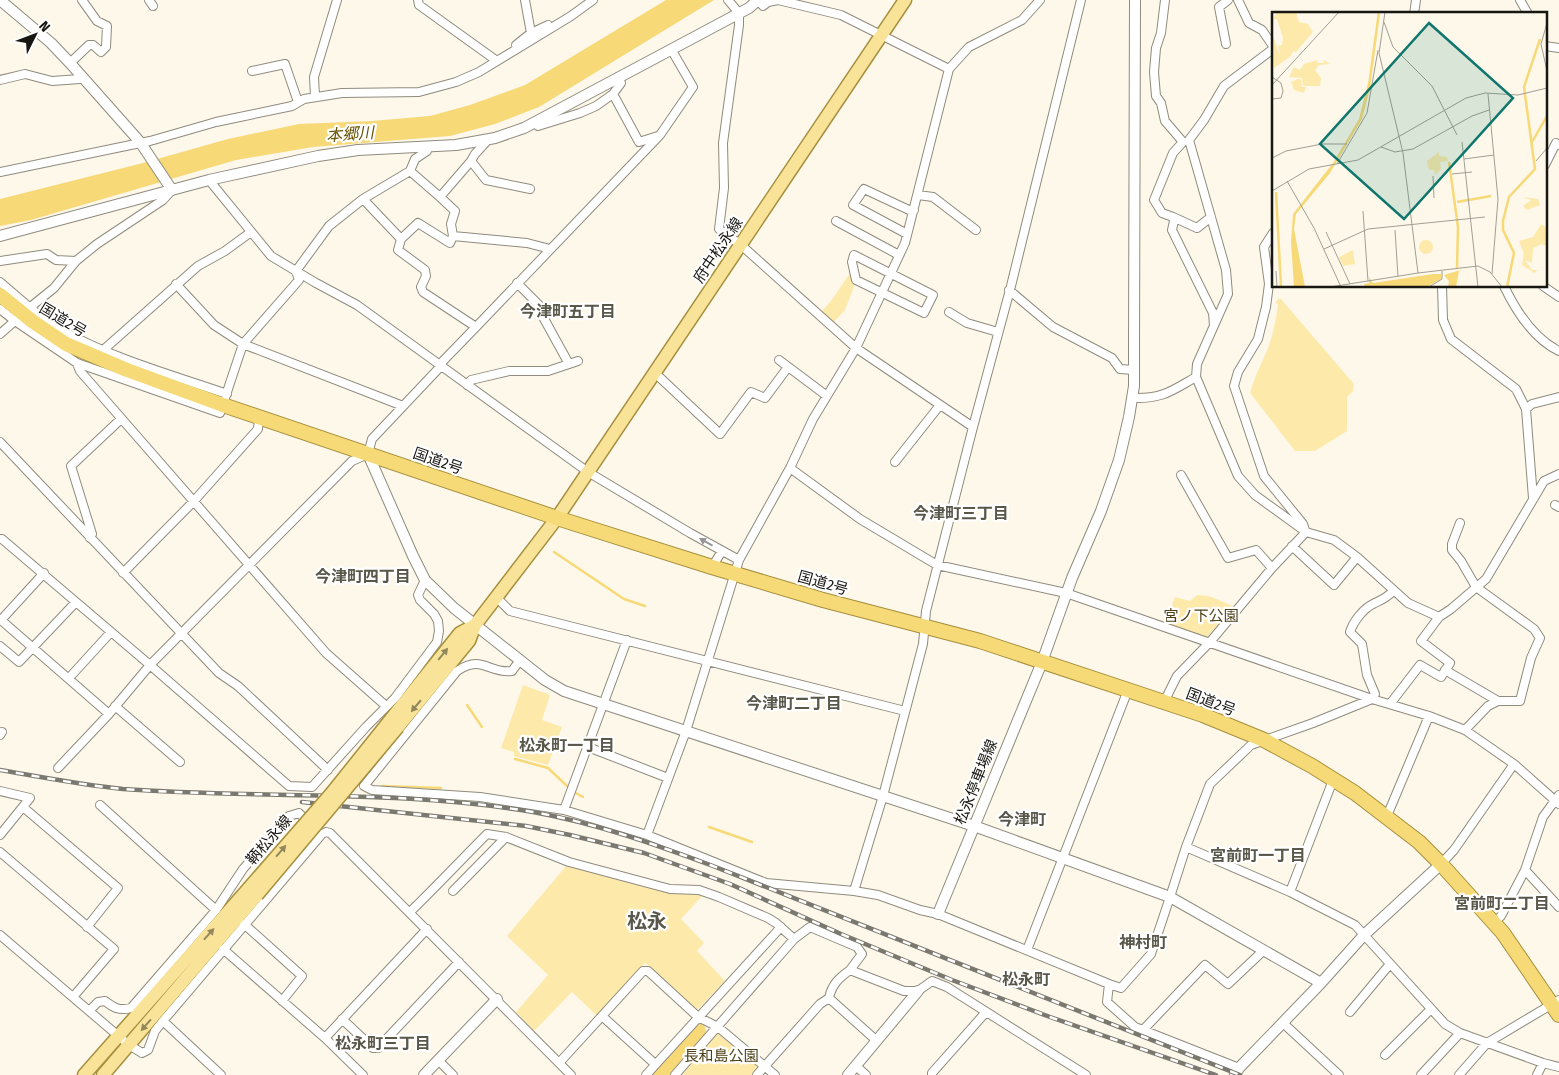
<svg xmlns="http://www.w3.org/2000/svg" width="1559" height="1075" font-family="'Fira Sans Condensed','Noto Sans JP',sans-serif">
  <rect width="100%" height="100%" fill="#fdf8ea"/>
  <path fill="#fdeaab" d="M850 273 854 287 845 310 833 323 821 312 831 301Z
    M1280 298 1354 384 1353 391 1347 397V431L1315 451H1295L1250 393C1255 375 1261 365 1268 348 1273 334 1276 320 1278 305L1275 302Z
    M1197 595 1209 596 1233 606 1207 637 1165 623 1175 597 1190 601Z
    M523 685 550 695 542 720 562 727 548 765 514 756V752L501 748Z
    M567 865 673 893 704 894 681 919 704 943 697 951 725 981 697 1010 645 963 597 1016 572 992 534 1031 516 1012 548 975 507 936Z
    M719 1031 761 1066 753 1075H684L683 1074Z"/>
  <path fill="#f7d978" d="M666 0H714L539 107 495 124 450 136 313 147 236 160 31 220 0 226V199L143 163 228 139 299 124 372 121 430 116 470 105 525 85Z"/>
  <g fill="none" stroke-linecap="round" stroke-linejoin="round">
    <path stroke="#f7d978" stroke-width="2.5" d="M554 552 624 599 645 606
      M467 705 482 727
      M515 759 548 768 567 786
      M382 786 441 788
      M574 792 583 797
      M709 827 752 842"/>
    <path stroke="#f7d978" stroke-width="16" d="M659 1075 698 1031"/>
    <g stroke="#8f8b7e" stroke-width="10">
      <path id="minor" d="M149 0 153 6
        M418 0 419 5 497 61 500 59
        M525 0 531 33
        M728 0 739 13V25L723 143 724 188 719 229 741 245 856 348 973 427
        M758 0 763 6 768 2 778 0 841 15 949 69
        M1040 0 1022 20 969 47 949 69 905 243 856 348 813 419 790 468 739 560 686 731 647 835 766 883 854 891 878 895 920 910 938 914 1109 984 1107 1002 1135 1027 1239 1068
        M1165 0 1161 33 1156 48 1154 72 1156 96 1161 103 1165 121 1183 142 1173 153 1154 200 1162 213 1173 217 1174 221 1172 230 1213 313 1214 325
        M1238 0 1249 23 1262 30 1273 46
        M1520 0 1528 14
        M1414 14 1416 0
        M1226 44 1219 7 1228 0
        M516 45 531 33 548 25
        M1545 46 1559 48
        M70 63 89 45H93L101 52 106 47 107 26 97 21 82 0
        M252 71 285 64 298 102
        M618 77 621 83 613 94 639 142 658 136
        M0 80 25 74 52 81 80 79 83 77
        M315 97 314 77 337 0
        M538 126 580 113 596 106 613 94
        M485 140 486 142 475 154 471 161 486 180 530 189
        M1545 165 1556 143 1559 145
        M410 171 440 197 471 161
        M0 172 150 141 216 122 292 106 304 99 342 93 419 92 456 82 479 72 571 16 593 0
        M209 180 271 256 316 283 357 305 588 472 690 533 739 560
        M918 195 933 197 976 230
        M363 199 401 239 418 223 450 243 453 236 451 224 455 211 440 197
        M1173 217 1197 228 1211 217
        M836 221 899 255
        M1273 233 1264 247 1269 284 1266 307 1258 339 1238 372 1234 386 1264 476 1303 524 1305 530
        M907 234 853 205 864 189 909 210H914
        M453 236 527 243 550 249
        M401 239 398 250 425 270 426 276 421 287 423 292 476 327 660 135 693 87 671 49
        M854 255 933 295 924 313 856 280 852 262Z
        M0 261 47 254 56 260 76 261
        M0 282C20 299 40 318 63 331 114 359 172 375 227 394
        M517 283 546 312 542 315 569 364
        M176 284 214 325 243 344 403 406
        M1442 286 1443 320 1451 339 1516 389 1526 409 1533 498
        M1504 286C1516 311 1534 339 1559 351
        M1543 286 1559 297
        M1009 290 1053 327 1112 358 1120 369 1134 370
        M0 309 15 321 77 363 220 413 243 344 299 280 296 271 329 226 363 199 410 171 415 159 427 151 428 146
        M28 309 54 288 76 261 97 244 163 200 172 190
        M949 312 967 323 998 332
        M0 334 17 319
        M101 352 198 266 225 251 251 232
        M779 360 827 396
        M77 363 80 371 326 653 386 706
        M655 373 720 434 751 392 765 398 788 367
        M1196 377 1238 476 1255 495 1306 532 1334 540 1357 557 1408 603 1439 617 1451 609 1486 579 1544 481 1559 474
        M467 385 471 380 509 371H548L578 361
        M1132 398C1163 399 1171 391 1196 377L1197 364 1228 294 1226 270 1189 140 1204 120 1224 86 1273 49
        M1526 409 1532 404 1559 397
        M0 442 219 673 238 686 328 770
        M895 462 940 405
        M790 468 860 519 937 565 1066 593 1372 699 1429 716 1465 730 1514 764 1559 804
        M1181 475 1228 558 1256 550 1272 568
        M1555 505 1559 507
        M1460 523 1452 544V550L1461 561 1476 587 1534 629 1540 638 1531 658 1520 701H1498L1488 706 1465 730
        M90 538 92 534 71 466 121 419
        M0 539H2L150 665 109 714 58 768
        M1292 546 1334 585 1357 557
        M712 567 722 551
        M44 573 1 620 109 714
        M123 573 193 502 258 429 259 417
        M425 580 418 595 420 600 434 614 438 621 439 631 437 642 395 698 366 727 312 787 289 786 150 665 352 461 368 454 372 439 441 366 442 362 476 327
        M496 597 510 611 905 711
        M0 646 19 662 76 602
        M520 660 512 671C488 674 483 654 457 671L364 786 372 790 480 797 564 810 647 835
        M1445 670 1498 701
        M69 678 111 632
        M1164 702 1177 676 1210 642 1272 568 1306 532
        M1390 704 1420 665 1441 677 1450 663 1421 641 1439 617
        M115 706 180 762
        M0 735 2 732
        M588 747 668 778
        M0 791 30 798 0 835
        M100 805 216 910
        M23 807 118 888 87 927
        M564 810 627 640
        M1387 816 1429 716
        M1186 847 1290 892 1355 925 1445 1024 1460 1033 1543 1063 1559 1067
        M0 852 114 949 73 997
        M1441 864 1454 850 1514 764
        M1525 870 1559 907
        M453 891 506 837
        M854 891 883 796 923 644 926 611 973 427 1011 286 1081 0
        M1290 892 1333 780
        M410 912C436 887 461 860 487 834L506 837 569 862 670 889 699 890 719 897 768 918 776 923 794 939
        M1494 923 1501 916 1525 870 1543 817 1559 795
        M244 924 302 976 282 1001
        M0 935 129 1045 142 1053 148 1050 155 1031 163 1021 322 834 326 832 330 833 571 1075
        M223 949 325 1038 363 1075
        M1027 950 1128 690
        M1109 984 1121 988 1151 954 1170 897 1186 847 1210 784 1251 745 1313 723 1372 699 1375 694 1367 675 1362 644 1350 632C1353 622 1363 609 1373 604 1381 600 1387 598 1393 591
        M89 1011 98 1002 105 1001C114 1008 119 1011 131 1008L216 910 243 869 289 816 299 813 309 823
        M1350 1012 1390 964
        M602 1016 655 1064
        M342 1019 373 1048H378L459 962
        M163 1021 221 1075
        M1283 1023 1339 1075
        M1143 1030 1205 965 1228 984 1264 950
        M325 1038 427 929
        M877 1041 829 998C832 984 839 978 850 970L904 991H918L932 981 947 987 1086 1075
        M1385 1055 1431 1009
        M438 1060 453 1075
        M559 1063 643 971H648L698 1017 718 1027 775 1075
        M856 1066 866 1075
        M646 1075 781 927
        M675 1075 794 939 810 927 857 947 862 954 850 970
        M757 1075 820 1004 829 998
        M932 1075V1073L986 1012
        M1421 1075 1460 1033
        M1459 1075 1487 1043 1559 1000
        M1537 1075 1543 1063"/>
    </g>
    <g stroke="#8f8b7e" stroke-width="12">
      <path id="tertiary" d="M0 0 51 43 70 63 140 142 172 190
        M0 236 209 180 318 156 358 150 456 145 495 138 524 128 749 8 758 0
        M368 454 413 556 425 580 454 608 545 680 564 691 974 826 1170 897 1321 983
        M938 914 1042 662 1072 578 1101 511 1119 460 1129 417 1134 386V349L1135 0
        M424 1075 497 999
        M848 1075 918 991
        M1235 1075 1239 1068 1321 983 1364 935 1441 864"/>
    </g>
    <g stroke="#a68f3d" stroke-width="15">
      <path id="primary" d="M391 719 460 633 475 625
        M398 727 469 641 475 625 557 518 905 0
        M84 1075 249 888
        M103 1075 257 895"/>
    </g>
    <g stroke="#a68f3d" stroke-width="16">
      <path id="trunk" d="M0 295 32 321 66 344 127 370 223 405 557 518 712 567 823 600 980 641 1203 715 1264 740 1312 766 1355 793 1419 842 1441 864 1503 933 1559 1015"/>
    </g>
    <use href="#minor" stroke="#fff" stroke-width="8"/>
    <use href="#tertiary" stroke="#fff" stroke-width="10"/>
    <use href="#primary" stroke="#f8e399" stroke-width="12"/>
    <use href="#trunk" stroke="#f6da77" stroke-width="14"/>
    <g stroke="#7a786f" stroke-width="4.5">
      <path id="rail" d="M0 770C41 777 82 785 123 789 259 799 398 789 533 812 595 823 654 844 713 866L1240 1075
        M302 802 526 826 570 835 644 853 730 884 841 934 952 980 1050 1017 1216 1075"/>
    </g>
    <use href="#rail" stroke="#fff" stroke-width="2.5" stroke-dasharray="8" stroke-linecap="butt"/>
    <g stroke="#a68f3d" stroke-width="15" stroke-linecap="butt">
      <path id="primary-bridge" d="M249 888 331 794 391 719
        M257 895 398 727"/>
    </g>
    <use href="#primary-bridge" stroke="#f8e399" stroke-width="12"/>
  </g>
  <defs><path id="oneway-solid" d="M-6-.8H1V-3.2L6.5 0L1 3.2V.8H-6Z" transform="scale(1.25)"/></defs>
  <use fill="#979694" href="#oneway-solid" transform="translate(706 542) rotate(-151)"/>
  <g fill="#93875c">
    <use href="#oneway-solid" transform="translate(443 654) rotate(-51)"/>
    <use href="#oneway-solid" transform="translate(416 706) rotate(130)"/>
    <use href="#oneway-solid" transform="translate(281 851) rotate(-49)"/>
    <use href="#oneway-solid" transform="translate(209 934) rotate(-48)"/>
    <use href="#oneway-solid" transform="translate(146 1025) rotate(131)"/>
  </g>
  <g text-anchor="middle" dominant-baseline="central" stroke-width="4.5" stroke-linejoin="round" paint-order="stroke">
    <g font-size="15" fill="#171611" stroke="#fff">
      <text transform="translate(718 250) rotate(-56)">府中松永線</text>
      <text transform="translate(63 320) rotate(31)">国道2号</text>
      <text transform="translate(438 461) rotate(19)">国道2号</text>
      <text transform="translate(823 583) rotate(16)">国道2号</text>
      <text transform="translate(1211 702) rotate(21)">国道2号</text>
      <text transform="translate(976 782) rotate(-68)">松永停車場線</text>
      <text transform="translate(269 840) rotate(-49)">鞆松永線</text>
    </g>
    <g font-size="15" fill="#4e4118" stroke="#fff">
      <text x="1201" y="616">宮ノ下公園</text>
      <text x="721" y="1056">長和島公園</text>
    </g>
    <g font-size="16" font-style="italic" fill="#675302" stroke="#fff">
      <text transform="translate(350 134) rotate(-4)">本郷川</text>
    </g>
    <g font-size="16" font-weight="bold" fill="#59564a" stroke="#fff">
      <text x="568" y="311">今津町五丁目</text>
      <text x="961" y="513">今津町三丁目</text>
      <text x="363" y="576">今津町四丁目</text>
      <text x="794" y="703">今津町二丁目</text>
      <text x="567" y="745">松永町一丁目</text>
      <text x="1022" y="819">今津町</text>
      <text x="1258" y="855">宮前町一丁目</text>
      <text x="1502" y="903">宮前町二丁目</text>
      <text x="1143" y="942">神村町</text>
      <text x="1026" y="979">松永町</text>
      <text x="383" y="1043">松永町三丁目</text>
    </g>
    <g font-size="20" font-weight="bold" fill="#59564a" stroke="#fff">
      <text x="647" y="921">松永</text>
    </g>
  </g>
  <g transform="translate(1272 12)">
    <rect width="275" height="275" fill="#fdf8ea"/>
    <path d="M5 0H24L27 10 36 12 41 20 24 40 21 39 19 44 2 56 0 21 8 44 6 34 10 33 11 26 5 7H1ZM45 48 46 51H52V48L58 52 47 53 43 58 49 66 48 74H31L30 66 17 65 22 55 28 58 32 52ZM26 67H29L30 75H34L32 81 22 78 19 70ZM167 140V144L175 145 176 149 168 150 169 157 163 163 162 158H157L155 149ZM250 185 266 187 268 193 255 198 251 194 259 188ZM269 212 275 216V234L270 232 261 236 260 251 253 248 260 258H266L262 261 250 253 252 242 247 229 261 225ZM147 235a7 7 0 1 1 14 0a7 7 0 1 1-14 0ZM81 238 83 252 71 254 67 245Z" fill="#fdeaab"/>
    <path d="M96 71 99 72 90 107 58 161 24 202 22 217 33 275H22L19 230 21 202 61 151 87 107ZM192 257 187 259 184 275H176L177 269 172 263ZM161 262H169V267L155 275H93L92 272 97 271V265L101 271Z" fill="#f7d978"/>
    <path fill="none" stroke="#f7d978" stroke-width="2.5" d="M97 74 107 0M260 130 275 104M177 150 186 215 185 256M4 180 9 275M185 190 219 184M235 275 242 241 231 218V209L237 185 263 157 252 75 268 27"/>
    <path fill="none" stroke="#a19e93" stroke-width="1" d="M113 0 107 41 131 141 146 261M112 10 121 35 160 74 185 123M275 11 269 32 275 59M0 65 9 71 11 79 9 86 0 87M0 73 67 0M216 82 226 187 220 262M190 130 206 275M109 135 123 140 141 137 200 104 217 98M0 146 14 139 50 132H75M192 147 222 143M264 149 275 136M65 152 95 101 106 38M180 162 200 160M161 164 162 186M15 169 42 216 69 275M0 179 37 157 86 148 194 86 213 81 246 83 275 76M91 199 96 269M123 218 126 265M54 220 78 272M52 237 96 217 213 205M4 259 5 275M146 261 206 254 218 260 230 275M58 275 146 261M157 275 170 267V259"/>
    <path fill="#0f766e" fill-opacity="0.15" stroke="#0f766e" stroke-width="2.5" d="M157 11 241 86 132 207 48 132Z"/>
    <rect width="275" height="275" fill="none" stroke="#171611" stroke-width="2.5"/>
  </g>
  <g transform="translate(35 35) rotate(48)" stroke="#ffffff" stroke-width="4" paint-order="stroke">
  <path d="M0-4L9 19L0 12L-9 19Z" fill="#171611"/>
  <text y="-8" font-size="14" font-weight="bold" text-anchor="middle" fill="#171611">N</text>
  </g>
</svg>
